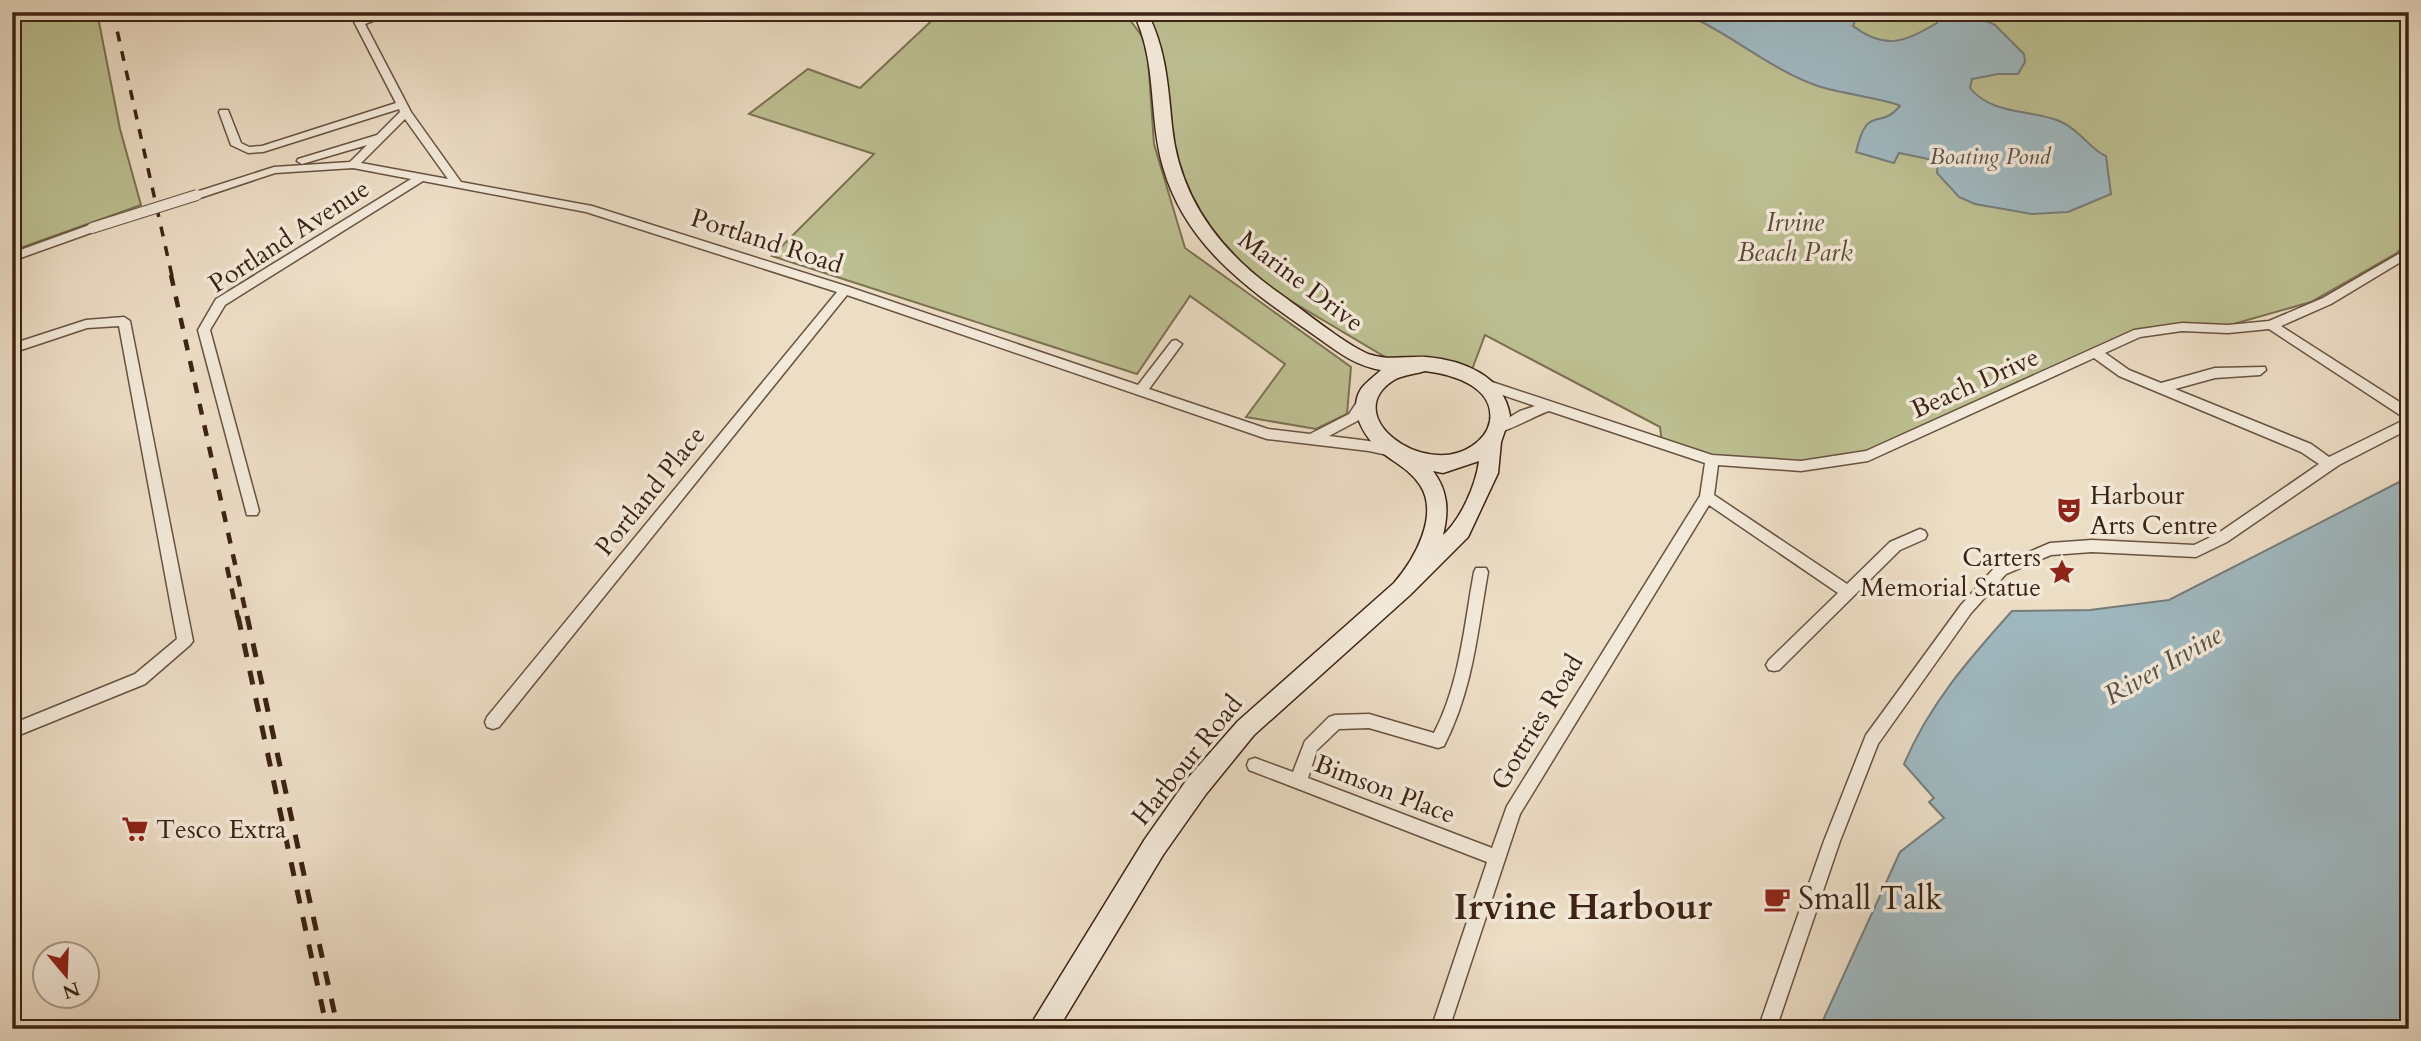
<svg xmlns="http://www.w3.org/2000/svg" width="2421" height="1041" font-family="Cardo,serif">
  <rect width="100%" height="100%" fill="#ecddc5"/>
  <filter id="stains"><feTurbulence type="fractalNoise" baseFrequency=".00286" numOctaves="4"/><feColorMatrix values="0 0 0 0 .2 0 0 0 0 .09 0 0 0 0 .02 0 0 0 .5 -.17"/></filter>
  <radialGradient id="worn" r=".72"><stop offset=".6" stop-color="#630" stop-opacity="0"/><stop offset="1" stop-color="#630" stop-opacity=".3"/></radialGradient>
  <path fill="#bcbf91" stroke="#7c7152" stroke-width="2" d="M12 12H97L120 129 141 205 12 251Z
    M941 12H1124L1147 43 1154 144 1185 248 1351 367 1347 414 1316 429 1246 417 1285 364 1190 296 1137 374 772 256 874 154 749 114 808 69 860 88Z
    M1140 12H2392L2399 16 2409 28V240L2397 253 2311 302 2230 325 2147 332 1843 462H1728L1662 443 1660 427 1485 335 1470 375 1402 367 1269 288 1206 240 1164 128 1156 33Z"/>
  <path fill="#9fb8c0" stroke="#777c7b" stroke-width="2" d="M1846 12 1856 18 1853 26C1886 51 1906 41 1937 23L1939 12H1969L1995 25 2024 54 2025 62 2018 74H1998L1972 79 1970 88C1990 113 2025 110 2054 119 2079 127 2091 151 2106 156L2111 194 2068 212 2032 214 1975 204 1959 197 1937 173 1938 161 1899 153 1894 163 1856 152C1868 102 1878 132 1900 106 1894 101 1835 92 1821 87 1775 72 1739 40 1696 19L1692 13Z
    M2409 477V1029H2281L2259 1026 2257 1029H1819L1900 852 1944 818 1929 802 1934 798 1904 764C1930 703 1969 659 2012 611L2090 610 2169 600Z"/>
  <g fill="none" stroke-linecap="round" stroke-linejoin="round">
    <g stroke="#685240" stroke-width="3">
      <path id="street" d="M349 12H359L362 19 380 12H395L365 24 411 112 461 182 592 206 849 287 1138 385 1172 341 1176 340 1182 344 1149 389 1268 429 1310 434 1349 414 1359 399 1364 397 1371 402 1359 420 1329 436 1369 441 1397 447 1399 451 1392 456 1369 451 1267 439 847 295 499 727 493 729 487 727 485 722 487 717 837 292 586 212 423 181 225 305 210 330 259 511 257 515H247L198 330 216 299 411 179 353 168 275 173 197 199 191 195 193 193 274 167 350 162 367 145 302 164 297 161 298 159 377 135 400 112 399 109 263 152 248 153 231 145 219 112 220 110H228L241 143 249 147 262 146 396 103ZM405 119 448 179 361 163Z
        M92 224 96 225V231L12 261V253Z
        M2409 248V257L2331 304 2281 326 2409 408V429L2339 465 2227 542 2196 557 2092 552 2051 555 2006 574 1971 613 1878 744 1840 841 1776 1029H1758L1824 841 1866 735 1961 605 1996 566 2050 543 2092 540 2194 545 2217 534 2319 464 2301 452 2119 376 2094 358 1868 461 1801 471 1718 465 1714 495 1847 584 1890 542 1920 529 1925 531 1927 535 1925 539 1900 550 1779 670 1774 671 1769 670 1766 665 1769 660 1838 593 1709 505 1520 814 1449 1029H1431L1487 862 1249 770 1247 765 1249 760 1255 758 1293 772 1305 741 1329 717 1335 715 1369 714 1434 733C1460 683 1464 626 1474 572L1476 568H1486L1488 572C1477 634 1473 689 1444 746L1438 748 1369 728 1339 729 1317 750 1308 778 1492 848 1507 806 1700 496 1705 463 1549 411C1536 415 1504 434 1495 432L1493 429 1495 426 1520 411 1535 406 1479 387 1478 384 1479 381H1489L1712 455 1801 461 1866 451 2134 330 2182 323 2228 325 2269 321 2323 298ZM2269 329 2406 419 2329 457 2311 444 2175 389 2215 378 2260 375 2266 370 2265 367 2215 368 2161 383 2129 370 2105 353 2140 337 2182 331 2228 333Z
        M124 317 130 321 193 641 190 645 145 684 12 738V724L135 674 177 639 119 326 87 328 12 353V344L86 320Z"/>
    </g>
    <g stroke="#3c2314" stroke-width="3">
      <path id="secondary" d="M1133 12H1147C1166 49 1168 85 1172 126 1179 197 1219 250 1276 291 1302 309 1340 341 1368 354 1387 361 1407 356 1426 357 1463 360 1504 376 1510 416L1501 442 1498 473 1468 537 1410 595 1254 735 1206 794 1163 855 1058 1029H1028L1145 839 1188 778 1238 721 1394 583C1414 560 1440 515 1420 485 1410 470 1397 464 1384 454 1366 440 1347 411 1361 389 1366 382 1375 376 1381 370 1351 365 1332 347 1307 330 1245 287 1185 244 1163 167 1148 115 1158 62 1133 12ZM1425 371C1451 374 1495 386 1490 421 1488 432 1481 440 1472 446 1423 479 1338 415 1394 380 1402 375 1416 374 1425 371ZM1479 461C1476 485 1461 519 1443 535 1449 511 1448 491 1433 471L1443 473Z"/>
    </g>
    <use href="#street" fill="#f3e9d9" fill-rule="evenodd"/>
    <use href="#secondary" fill="#f3e9d9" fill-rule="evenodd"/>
    <path stroke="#3c2314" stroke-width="3.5" stroke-dasharray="10 10" stroke-linecap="butt" d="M113 12 172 276"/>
    <path stroke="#3c2314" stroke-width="4.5" stroke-dasharray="11 11" stroke-linecap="butt" d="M171 275 247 618
      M227 567 238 618"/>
    <path stroke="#3c2314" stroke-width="5" stroke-dasharray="14 14" stroke-linecap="butt" d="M238 616 327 1029
      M247 616 338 1029"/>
    <g stroke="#685240" stroke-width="12" stroke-linecap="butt">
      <path id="street-bridge" d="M92 228 197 195"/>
    </g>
    <use href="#street-bridge" stroke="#f3e9d9" stroke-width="10"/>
  </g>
  <defs>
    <g id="theatre-bare" transform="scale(2.1)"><path d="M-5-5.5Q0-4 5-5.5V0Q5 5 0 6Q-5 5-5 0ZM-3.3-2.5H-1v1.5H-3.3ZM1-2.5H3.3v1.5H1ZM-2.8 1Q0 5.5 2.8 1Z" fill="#8f2418" stroke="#f3e9d9" stroke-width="2.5" paint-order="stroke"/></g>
    <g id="sight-bare" transform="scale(2.1)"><path d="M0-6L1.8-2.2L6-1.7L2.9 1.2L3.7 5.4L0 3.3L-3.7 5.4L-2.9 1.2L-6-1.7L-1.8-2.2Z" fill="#8f2418" stroke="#f3e9d9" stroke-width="2.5" paint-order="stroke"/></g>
    <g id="supermarket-bare" transform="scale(2.1)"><path d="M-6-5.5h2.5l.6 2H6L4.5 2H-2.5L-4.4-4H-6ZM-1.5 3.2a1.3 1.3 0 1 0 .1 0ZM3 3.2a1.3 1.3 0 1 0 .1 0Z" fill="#8f2418" stroke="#f3e9d9" stroke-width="2.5" paint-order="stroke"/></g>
    <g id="cafe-bare" transform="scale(2.1)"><path d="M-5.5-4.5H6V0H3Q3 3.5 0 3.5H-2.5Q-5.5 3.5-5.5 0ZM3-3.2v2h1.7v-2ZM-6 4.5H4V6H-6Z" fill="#8f2418" stroke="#f3e9d9" stroke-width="2.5" paint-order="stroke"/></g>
  </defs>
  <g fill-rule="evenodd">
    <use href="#theatre-bare" x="2069" y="510"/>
    <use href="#sight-bare" x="2062" y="572"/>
    <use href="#supermarket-bare" x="135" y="829"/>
    <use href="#cafe-bare" x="1777" y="899"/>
  </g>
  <g text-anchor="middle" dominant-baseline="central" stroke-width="7" stroke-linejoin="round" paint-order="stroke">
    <g font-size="23" font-style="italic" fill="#5a5048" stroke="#f3e9d9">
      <text x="1990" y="156">Boating Pond</text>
    </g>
    <g font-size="26" font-style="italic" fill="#5c4a33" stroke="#f3e9d9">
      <text x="1795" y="222">Irvine<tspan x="1795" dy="30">Beach Park</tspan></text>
    </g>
    <g font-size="26" fill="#3c2314" stroke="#f3e9d9">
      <text transform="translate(289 236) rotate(-33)">Portland Avenue</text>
      <text transform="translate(767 241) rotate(18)">Portland Road</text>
      <text transform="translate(1301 281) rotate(37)">Marine Drive</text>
      <text transform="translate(1975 383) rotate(-24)">Beach Drive</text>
      <text transform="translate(650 491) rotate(-51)">Portland Place</text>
      <text transform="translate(1537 722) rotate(-59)">Gottries Road</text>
      <text transform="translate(1187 760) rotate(-51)">Harbour Road</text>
      <text transform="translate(1385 789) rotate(21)">Bimson Place</text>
    </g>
    <g font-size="26" fill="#3c2314" stroke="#f3e9d9" text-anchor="start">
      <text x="2090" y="495">Harbour<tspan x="2090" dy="30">Arts Centre</tspan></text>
      <text x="2041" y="557" text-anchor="end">Carters<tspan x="2041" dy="30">Memorial Statue</tspan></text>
      <text x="156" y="829">Tesco Extra</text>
    </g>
    <g font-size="28" font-style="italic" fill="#5a5048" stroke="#f3e9d9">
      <text transform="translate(2163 665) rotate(-30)">River Irvine</text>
    </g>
    <g font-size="32" fill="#3c2314" stroke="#f3e9d9" text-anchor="start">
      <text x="1798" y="899">Small Talk</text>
    </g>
    <g font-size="37" font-weight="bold" fill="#3c2314" stroke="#f3e9d9">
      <text x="1583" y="907">Irvine Harbour</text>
    </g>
  </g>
  <rect width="2421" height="1041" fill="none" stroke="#ecddc5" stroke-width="42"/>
  <rect x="14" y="14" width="2393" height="1013" fill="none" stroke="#3c2314" stroke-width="3.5"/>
  <rect x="21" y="21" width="2379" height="999" fill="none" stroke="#3c2314" stroke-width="2"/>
  <g transform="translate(66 975) rotate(161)"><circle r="33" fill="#f3e9d9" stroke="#aa9a8a" stroke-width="2"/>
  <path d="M0-5L12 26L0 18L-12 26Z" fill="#8f2418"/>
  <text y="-10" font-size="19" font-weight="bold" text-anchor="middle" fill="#3c2314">N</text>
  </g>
  <rect width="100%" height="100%" filter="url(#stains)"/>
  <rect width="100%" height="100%" fill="url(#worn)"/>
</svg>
